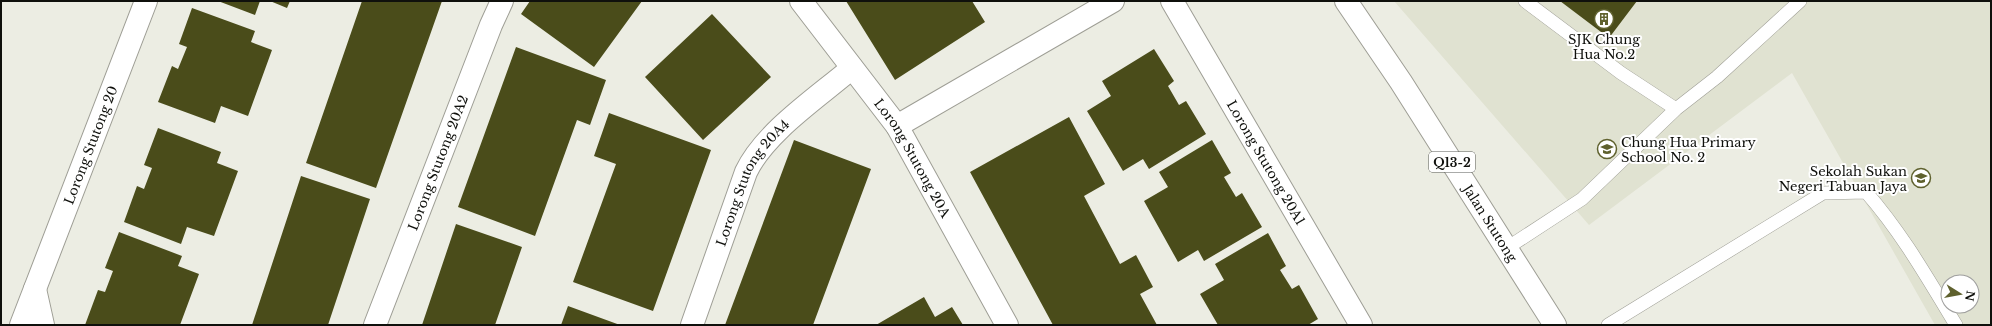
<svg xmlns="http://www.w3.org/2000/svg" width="1992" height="326" font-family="'Libre Baskerville',serif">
  <rect width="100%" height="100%" fill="#ecede3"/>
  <path fill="#e0e2d1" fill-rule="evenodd" d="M1394 1H1991V325H1935L1792 73 1589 225ZM1948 282H1972V306H1948Z"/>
  <path fill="#4a4c1a" d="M218 1H260L255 15Z
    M270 1H290L287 8Z
    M362 1H442L376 188 306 163Z
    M530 1H642L594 67 521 14Z
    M846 1H972L985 22 895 80Z
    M1560 1H1637L1609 38Z
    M192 8 255 31 251 42 272 50 248 116 221 106 215 123 158 102 172 66 178 69 187 47 179 44Z
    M712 14 771 77 703 140 645 77Z
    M516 47 606 80 590 125 577 120 535 236 458 207Z
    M1154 49 1174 81 1168 86 1179 105 1186 101 1206 134 1149 169 1143 159 1123 171 1087 111 1111 96 1102 81Z
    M609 113 711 150 653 311 573 282 616 164 594 156Z
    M1069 117 1105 184 1084 196 1120 264 1136 255 1153 287 1140 294 1157 325H1053L970 172Z
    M158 128 221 152 217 163 238 171 214 236 187 227 181 244 124 222 137 186 144 189 152 168 144 165Z
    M794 140 871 169 813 325H725Z
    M1212 140 1231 173 1224 177 1236 197 1242 193 1262 227 1204 261 1198 250 1178 262 1144 201 1168 187 1159 172Z
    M301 176 370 199 328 325H252Z
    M456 224 522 247 495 325H422Z
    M119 232 182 256 178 266 199 274 180 325H85L98 290 105 292 113 271 105 268Z
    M1268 233 1286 266 1280 270 1292 289 1299 285 1318 319 1308 325H1218L1200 294 1224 280 1215 264Z
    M924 297 935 317 952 307 963 325H876Z
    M568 306 620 325H561Z"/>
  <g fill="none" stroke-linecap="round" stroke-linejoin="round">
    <g stroke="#9e9e95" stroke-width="14">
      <path id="lane" d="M1525 1 1621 73 1676 109
        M1507 248 1582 199 1676 109 1717 77 1800 1
        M1608 325 1823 193 1866 192C1902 233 1928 279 1956 325"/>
    </g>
    <g stroke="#9e9e95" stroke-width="24">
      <g id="street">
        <path id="s1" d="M801 1 897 126 1007 325"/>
        <path id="s2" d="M1172 1 1361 325"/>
        <path d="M897 126 1113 1"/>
        <path d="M35 289 43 325"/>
        <path id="s3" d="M21 325 146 1"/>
        <path id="s4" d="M375 325 491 25 502 1"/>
        <path id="s5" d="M692 325 746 172C765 132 817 98 852 68"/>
      </g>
    </g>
    <g stroke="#9e9e95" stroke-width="24">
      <g id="primary">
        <path id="s6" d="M1346 1 1401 82 1555 325"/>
      </g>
    </g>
    <use href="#lane" stroke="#fff" stroke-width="13"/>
    <use href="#street" stroke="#fff" stroke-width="22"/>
    <use href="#primary" stroke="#fff" stroke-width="22"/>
  </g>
  <defs>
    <g id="building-ring" transform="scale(1)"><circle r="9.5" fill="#fff" stroke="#5f612e" stroke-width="1.5"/><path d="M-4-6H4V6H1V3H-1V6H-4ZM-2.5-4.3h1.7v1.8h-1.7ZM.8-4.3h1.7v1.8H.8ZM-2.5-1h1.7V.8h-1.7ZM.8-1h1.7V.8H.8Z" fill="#5f612e"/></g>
    <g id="school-ring" transform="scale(1)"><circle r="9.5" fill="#fff" stroke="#5f612e" stroke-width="1.5"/><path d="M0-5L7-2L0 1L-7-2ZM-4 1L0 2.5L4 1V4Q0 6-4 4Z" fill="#5f612e"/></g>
  </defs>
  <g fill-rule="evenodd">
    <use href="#building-ring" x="1604" y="19"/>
    <use href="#school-ring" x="1607" y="149"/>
    <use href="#school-ring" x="1921" y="178"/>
  </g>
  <g text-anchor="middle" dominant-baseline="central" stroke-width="4" stroke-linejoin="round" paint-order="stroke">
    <rect fill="#fff" stroke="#575855" stroke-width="1" x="1429" y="152" width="46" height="20" rx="3"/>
    <g font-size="12" font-weight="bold" fill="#0f100c">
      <text x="1452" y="162">Q13-2</text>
    </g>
    <g font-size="13" fill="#0f100c" stroke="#fff">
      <text x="1604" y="39">SJK Chung<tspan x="1604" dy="15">Hua No.2</tspan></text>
      <text x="1621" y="142" text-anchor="start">Chung Hua Primary<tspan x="1621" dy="15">School No. 2</tspan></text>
      <text x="1907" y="171" text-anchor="end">Sekolah Sukan<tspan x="1907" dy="15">Negeri Tabuan Jaya</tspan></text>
    </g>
    <g font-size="13" fill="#0f100c" stroke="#fff">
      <text stroke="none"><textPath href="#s3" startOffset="193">Lorong Stutong 20</textPath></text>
      <text stroke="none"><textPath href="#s1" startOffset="193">Lorong Stutong 20A</textPath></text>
      <text stroke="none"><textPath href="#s4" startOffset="174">Lorong Stutong 20A2</textPath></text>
      <text stroke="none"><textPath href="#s2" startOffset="187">Lorong Stutong 20A1</textPath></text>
      <text stroke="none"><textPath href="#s5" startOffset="156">Lorong Stutong 20A4</textPath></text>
      <text stroke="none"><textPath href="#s6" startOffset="265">Jalan Stutong</textPath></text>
    </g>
  </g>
  <rect width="1992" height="326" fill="none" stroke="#0f100c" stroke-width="4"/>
  <g transform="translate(1960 294) rotate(101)"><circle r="19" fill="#ffffff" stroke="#9f9f9e"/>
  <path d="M0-3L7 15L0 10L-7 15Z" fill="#5f612e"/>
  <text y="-6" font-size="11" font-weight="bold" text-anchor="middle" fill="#0f100c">N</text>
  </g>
</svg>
